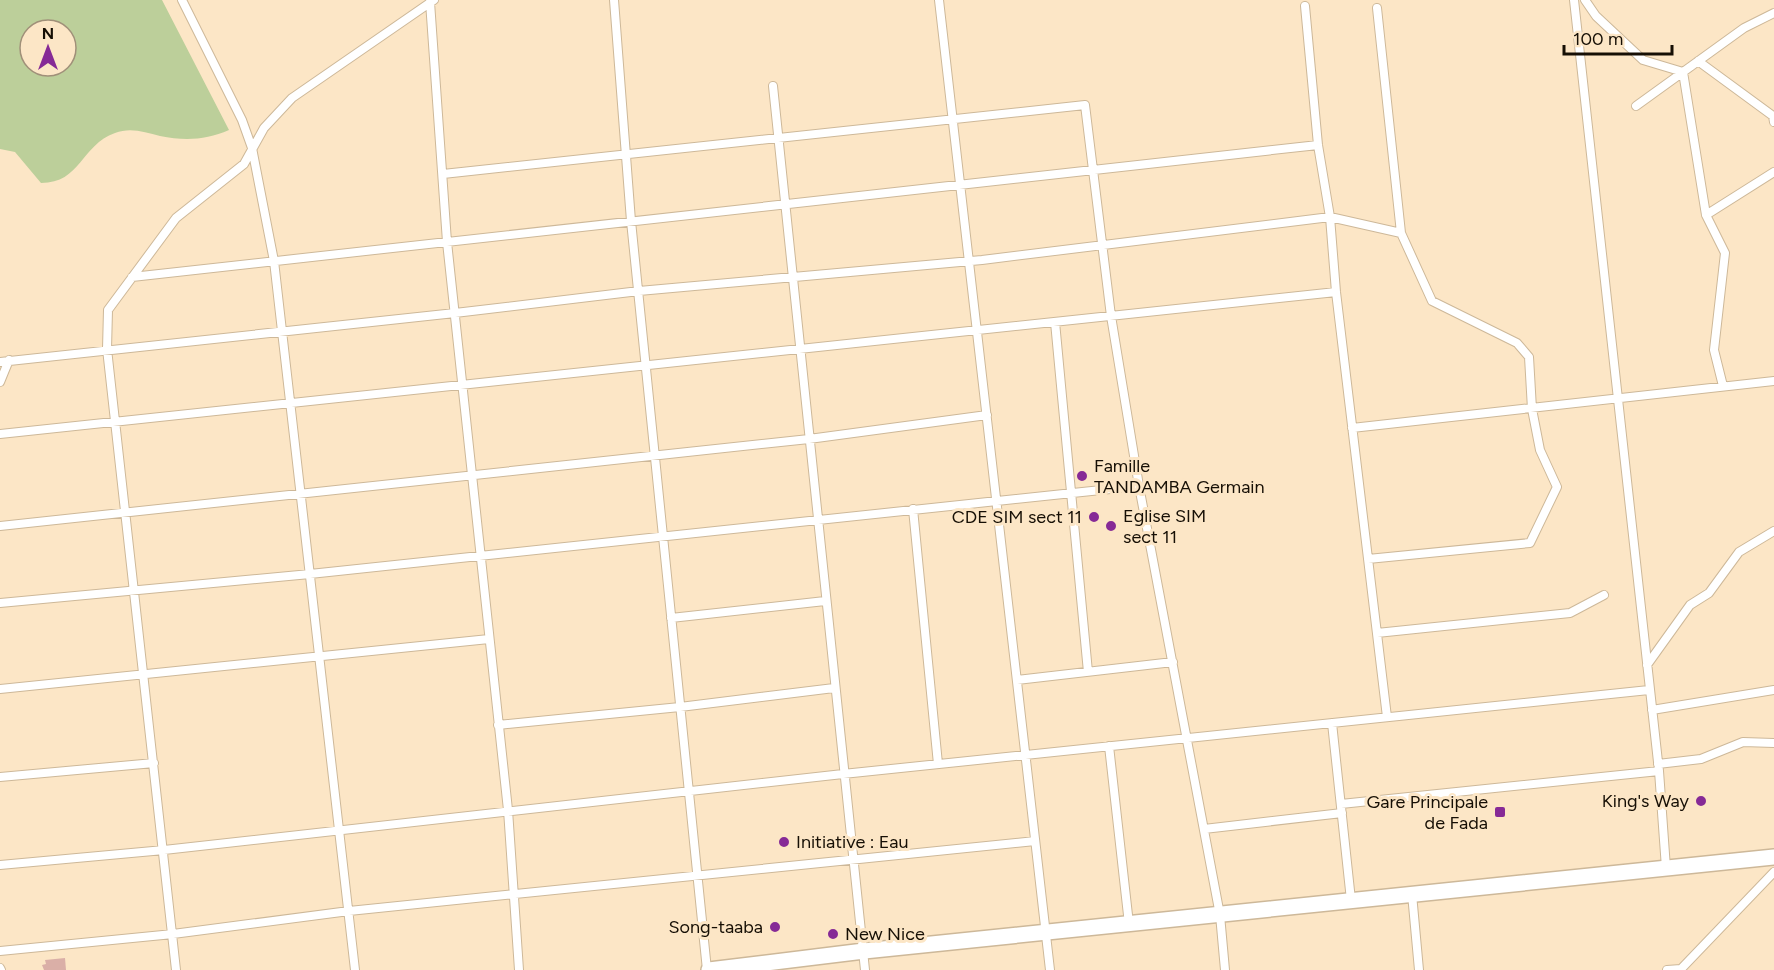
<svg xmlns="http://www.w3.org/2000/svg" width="1774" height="970" font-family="Figtree,sans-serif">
  <rect width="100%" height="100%" fill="#fce6c6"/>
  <path fill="#daafa7" d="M65 958 66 970H44L42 965 46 964 45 960Z"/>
  <path fill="#bccf9a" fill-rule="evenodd" d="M0 0H162L229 130C206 140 185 141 160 136 145 132 130 127 115 133 81 145 81 183 41 183L15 152 0 149ZM30 30H66V66H30Z"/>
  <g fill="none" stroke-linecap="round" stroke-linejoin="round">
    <g stroke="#cdb899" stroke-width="10">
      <path id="street" d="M182 0 242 120 252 148 274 261 355 970
        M614 0 631 221 707 970
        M939 0 1050 970
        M1574 0 1659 771 1666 868
        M1585 0 1596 16 1643 60 1683 72 1706 215 1725 253 1714 350 1723 386
        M430 2 447 242 508 810 519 970
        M1305 6 1318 145 1330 217 1336 292 1387 717
        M1377 8 1401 233
        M1698 61 1773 116 1774 122
        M773 86 865 970
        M1636 106 1744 28 1774 13
        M443 174 1085 105 1111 316 1139 486 1220 915 1225 970
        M1706 215 1774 172
        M132 277 1318 145
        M1055 322 1088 672
        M0 362 455 313 639 291 982 260 1330 217 1401 233 1432 301 1517 343 1529 357 1532 409 1540 450 1557 487 1530 543 1368 559
        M0 382 9 360
        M1352 428 1774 381
        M0 434 1336 292
        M913 509 938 764
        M0 526 809 439 987 415
        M0 603 310 574 1139 486
        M671 618 825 601
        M1377 633 1570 613 1604 595
        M1647 665 1690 605 1709 593 1739 552 1774 531
        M1017 680 1173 662
        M0 689 489 639
        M1652 710 1774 690
        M1332 723 1351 900
        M498 725 680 707 834 688
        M1109 746 1129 924
        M1658 764 1701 759 1743 742 1774 743
        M0 777 154 763
        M1341 804 1659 771
        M1204 829 1342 813
        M0 865 164 850 843 774 1649 690
        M1412 894 1419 970
        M0 951 173 934 349 911 1035 841
        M0 968 1 970
        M176 970 107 349 108 310 176 218 244 164 264 128 292 98 434 0
        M1667 970 1681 969 1774 872"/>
    </g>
    <g stroke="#cdb899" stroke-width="18">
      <path id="highway" d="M709 970 864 951 1774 857"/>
    </g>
    <use href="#street" stroke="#fff" stroke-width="8"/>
    <use href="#highway" stroke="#fff" stroke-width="15"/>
  </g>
  <g fill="#862a96" stroke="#fce6c6" stroke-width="2">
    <circle cx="1082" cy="476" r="6"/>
    <circle cx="1094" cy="517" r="6"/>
    <circle cx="1111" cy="526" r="6"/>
    <circle cx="1701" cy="801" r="6"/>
    <rect x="1494" y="806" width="12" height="12" rx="3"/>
    <circle cx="784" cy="842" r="6"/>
    <circle cx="775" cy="927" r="6"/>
    <circle cx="833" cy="934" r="6"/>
  </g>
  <g text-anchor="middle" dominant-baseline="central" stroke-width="6" stroke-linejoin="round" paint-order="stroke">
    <g font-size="18" fill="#160f05" stroke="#fce6c6" text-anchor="start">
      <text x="1094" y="466">Famille<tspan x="1094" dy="21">TANDAMBA Germain</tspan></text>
      <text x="1123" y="516">Eglise SIM<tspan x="1123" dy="21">sect 11</tspan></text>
      <text x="1082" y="517" text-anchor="end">CDE SIM sect 11</text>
      <text x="1689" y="801" text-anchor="end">King's Way</text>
      <text x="1488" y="802" text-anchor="end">Gare Principale<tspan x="1488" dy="21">de Fada</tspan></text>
      <text x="796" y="842">Initiative : Eau</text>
      <text x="763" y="927" text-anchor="end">Song-taaba</text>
      <text x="845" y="934">New Nice</text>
    </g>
  </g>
  <g transform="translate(48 48)"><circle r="28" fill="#fce6c6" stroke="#a09079" stroke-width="1.5"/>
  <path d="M0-4.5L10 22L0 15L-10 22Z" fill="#862a96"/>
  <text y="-9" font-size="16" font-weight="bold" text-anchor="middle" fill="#160f05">N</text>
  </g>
  <path d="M1564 45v9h108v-9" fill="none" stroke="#160f05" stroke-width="3"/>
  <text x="1573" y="45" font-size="18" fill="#160f05" stroke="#fce6c6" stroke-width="4.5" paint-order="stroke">100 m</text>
</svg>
